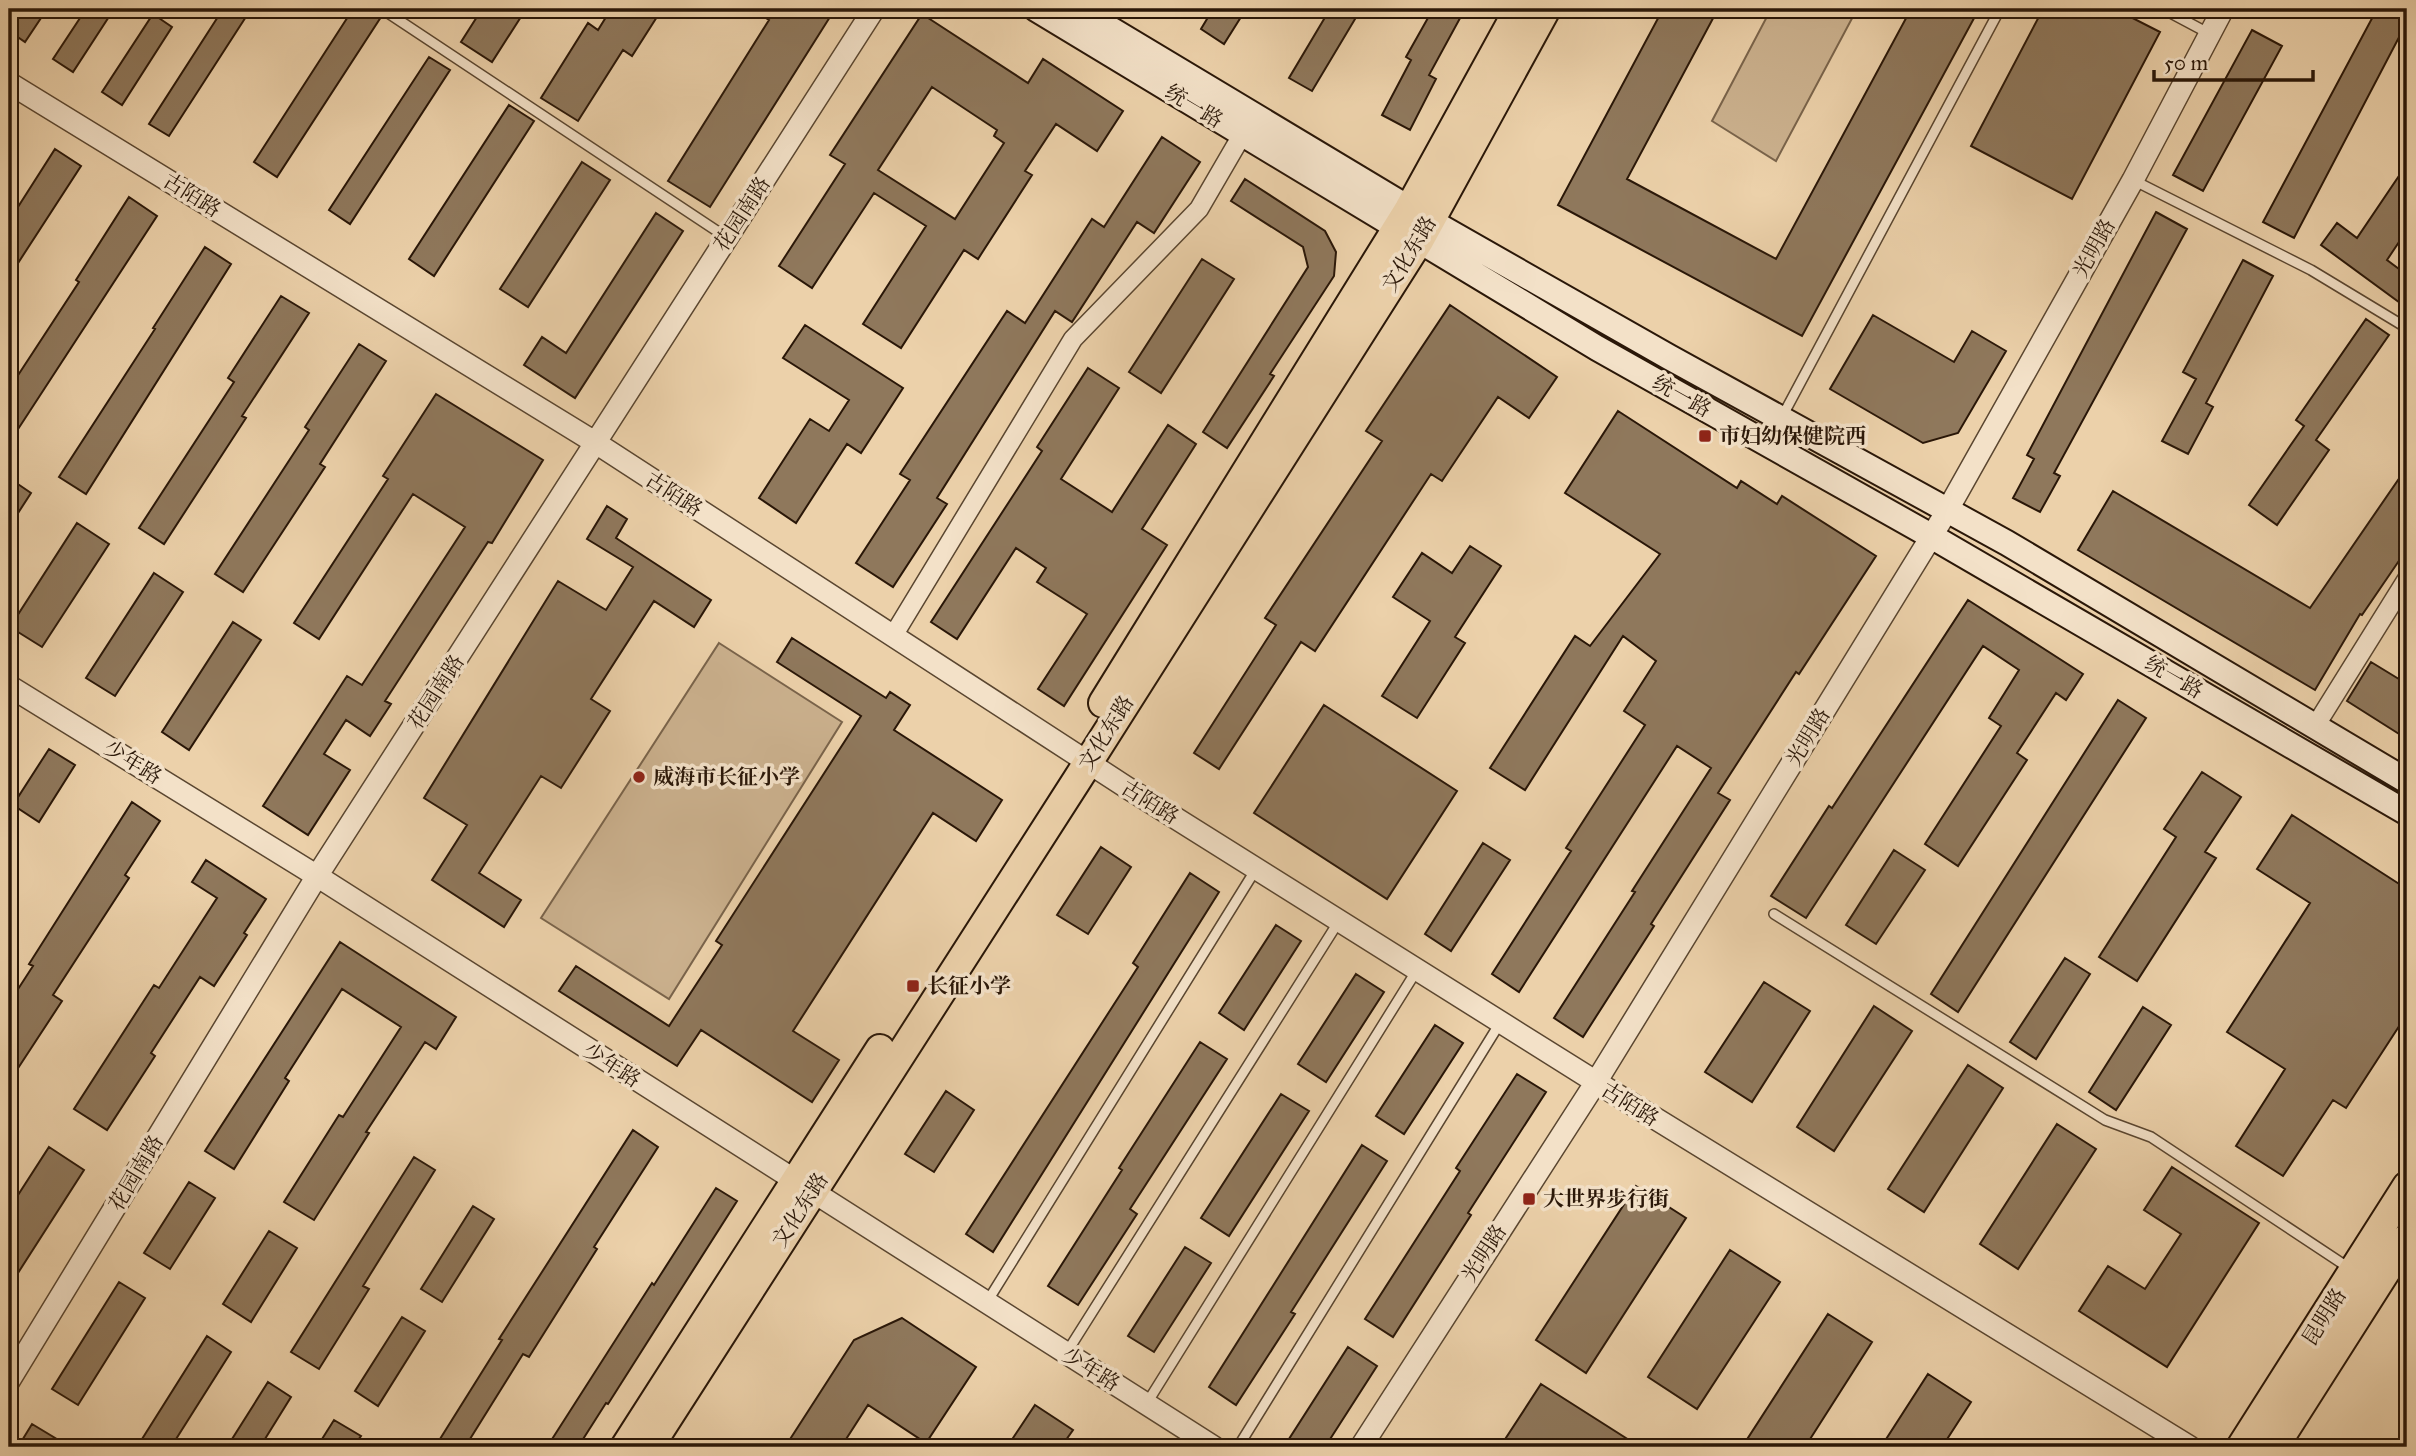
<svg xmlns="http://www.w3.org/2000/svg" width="2416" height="1456" font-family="'IM FELL Great Primer','Noto Serif SC',serif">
  <rect width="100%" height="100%" fill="#ecd1aa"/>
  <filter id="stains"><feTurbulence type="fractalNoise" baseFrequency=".00286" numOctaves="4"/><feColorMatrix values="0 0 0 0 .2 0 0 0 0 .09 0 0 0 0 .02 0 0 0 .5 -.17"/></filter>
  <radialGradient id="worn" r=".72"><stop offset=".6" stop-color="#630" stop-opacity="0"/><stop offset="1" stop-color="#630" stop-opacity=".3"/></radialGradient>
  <path fill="#cbb18e" stroke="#7a644b" stroke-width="2" d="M1771 9H1857L1776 161 1712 121Z
    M719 643 842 722 669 999 541 918Z"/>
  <path fill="#8f785c" stroke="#2a1708" stroke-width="2" fill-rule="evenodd" d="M21 9H47L25 42 9 31V27Z
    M86 9H114L73 72 53 59Z
    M223 9H251L169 136 149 124Z
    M353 9H375L381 17 277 177 254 162Z
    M482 9H526L492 62 461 42Z
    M611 9H662L632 56 623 50 578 121 541 98 588 23 598 30Z
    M752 9H835L710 207 668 181 769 20Z
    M1213 9H1246L1224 44 1201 29Z
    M1330 9H1361L1312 91 1289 78Z
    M1433 9H1465L1429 75 1436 79 1410 130 1382 115 1411 60 1406 57Z
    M1663 9H1718L1627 179 1776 259 1911 9H1979L1802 336 1558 205Z
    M2043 9H2115L2160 32 2072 199 1971 146Z
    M2377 9H2407V22L2294 238 2263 222Z
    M153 14 172 27 122 105 102 92Z
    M922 14 1028 83 1043 59 1123 111 1097 151 1056 124 1025 171 1032 175 978 259 964 250 901 348 863 324 926 226 874 193 812 288 779 266 845 164 830 155ZM932 87 997 130 994 136 1004 143 955 219 878 170Z
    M2252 30 2282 46 2203 191 2173 175Z
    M429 57 450 70 350 224 329 210Z
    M509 105 534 121 434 276 409 259Z
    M1162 137 1200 162 1154 233 1137 222 1072 322 1055 311 937 498 947 504 893 587 856 563 910 480 900 474 1007 311 1025 323 1092 219 1104 227Z
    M55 149 81 166 9 277V221Z
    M582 162 610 180 528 307 500 289Z
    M2407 164V230L2387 260 2407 275V308L2321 245 2337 223 2357 238Z
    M1245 179 1325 231 1336 252 1334 276 1270 374 1274 376 1227 448 1203 432 1308 267 1303 247 1231 201Z
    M129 197 157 216 9 443V389L79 282 76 280Z
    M2156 212 2187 229 2054 473 2060 476 2040 512 2013 498 2034 459 2027 455Z
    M656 213 683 231 575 398 524 365 542 337 566 353Z
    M205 247 231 264 86 494 59 477 155 329 153 328Z
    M1202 259 1234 279 1161 393 1129 372Z
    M2243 260 2273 276 2206 403 2213 407 2188 454 2162 441 2196 379 2183 372Z
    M281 296 309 313 242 416 246 418 164 544 139 528 234 382 228 378Z
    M1450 305 1557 377 1529 418 1498 397 1442 481 1431 474 1315 651 1301 642 1219 769 1194 753 1276 625 1265 618 1382 441 1366 431Z
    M1873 315 1954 362 1972 331 2006 351 1958 433 1923 443 1830 389Z
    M2366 319 2389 335 2316 440 2329 450 2277 525 2249 505 2304 426 2296 420Z
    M805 325 903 388 861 453 847 444 796 523 759 498 810 419 829 431 849 400 783 358Z
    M359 344 386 361 320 464 325 467 243 592 215 574 309 430 305 427Z
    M1088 368 1119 388 1061 479 1112 512 1168 425 1196 444 1142 529 1167 545 1064 706 1038 689 1087 614 1037 582 1046 568 1016 548 957 639 931 622 1042 451 1037 447Z
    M436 394 543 460 492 543 488 542 385 701 391 704 370 736 346 720 324 754 350 770 308 835 263 806 347 676 362 685 465 527 413 494 319 639 294 623 388 479 383 476Z
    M1618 411 1737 488 1741 481 1777 504 1782 496 1876 556 1799 674 1796 672 1718 793 1730 800 1651 924 1654 926 1583 1037 1554 1018 1635 892 1632 891 1711 768 1677 746 1519 992 1492 974 1571 851 1566 848 1645 725 1624 711 1656 661 1623 636 1525 790 1490 768 1575 636 1590 646 1660 554 1565 493Z
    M2407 467V549L2362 615 2360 614 2315 690 2078 550 2113 491 2310 608Z
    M9 478 31 493 9 527Z
    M607 506 627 519 616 538 711 600 694 627 654 601 591 699 610 711 561 788 541 776 479 873 521 900 504 927 432 880 467 825 424 798 558 581 606 610 633 567 587 539Z
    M77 523 109 544 42 647 10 627Z
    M1470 546 1501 566 1455 637 1465 643 1417 718 1382 696 1430 621 1393 597 1422 553 1452 573Z
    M154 573 183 592 115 696 86 678Z
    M1968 600 2083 674 2066 700 2056 693 2017 753 2027 760 1958 866 1925 844 2001 726 1989 718 2019 670 1983 646 1806 918 1771 896 1829 806 1832 808Z
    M233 622 261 640 189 750 162 732Z
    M792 638 886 698 890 692 910 705 894 730 1002 800 976 841 933 813 793 1031 839 1060 812 1102 701 1030 677 1066 559 991 576 966 669 1026 722 945 716 941 861 716 777 662Z
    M2371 662 2407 684V739L2347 701Z
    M2118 700 2146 718 1958 1012 1931 994Z
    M1324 705 1457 791 1387 899 1254 813Z
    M49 749 75 765 39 822 13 805Z
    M2202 772 2241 797 2205 852 2216 858 2137 981 2099 957 2176 837 2164 829Z
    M132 802 160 821 125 875 129 878 53 995 62 1001 9 1082V1003L33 966 29 964Z
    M2292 815 2407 889V1014L2346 1108 2333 1100 2283 1176 2236 1146 2285 1069 2227 1032 2310 903 2257 869Z
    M1483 843 1510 860 1451 951 1425 934Z
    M1101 847 1131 867 1088 934 1057 915Z
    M1894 850 1925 870 1876 944 1846 925Z
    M206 860 266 899 244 933 247 935 214 986 200 977 151 1053 155 1056 107 1130 74 1109 154 985 159 988 217 898 192 882Z
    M1190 873 1219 892 993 1252 966 1234 1138 967 1133 963Z
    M1276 925 1301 941 1244 1030 1219 1013Z
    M340 942 456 1017 436 1049 425 1042 366 1132 369 1133 314 1220 284 1202 339 1115 343 1117 401 1027 342 989 285 1078 289 1081 234 1169 205 1151Z
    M2065 958 2090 974 2036 1059 2010 1042Z
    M1356 974 1384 992 1326 1082 1298 1064Z
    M1764 982 1810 1011 1752 1102 1705 1072Z
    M1874 1006 1912 1031 1834 1151 1797 1127Z
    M2143 1007 2171 1025 2116 1110 2089 1092Z
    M1435 1025 1463 1043 1404 1134 1376 1116Z
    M1200 1042 1227 1059 1130 1209 1137 1214 1078 1305 1048 1286 1122 1170 1119 1168Z
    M1968 1065 2003 1088 1924 1212 1888 1189Z
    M1517 1074 1546 1092 1468 1213 1471 1215 1393 1337 1365 1319 1460 1171 1456 1168Z
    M946 1091 974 1110 934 1172 905 1154Z
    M1281 1094 1309 1111 1229 1236 1201 1218Z
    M2057 1124 2096 1149 2018 1269 1980 1244Z
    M633 1130 658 1147 594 1247 597 1249 529 1357 523 1354 465 1447H435L502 1340 499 1339Z
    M1362 1145 1387 1161 1291 1312 1295 1314 1236 1405 1209 1387Z
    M49 1147 84 1170 9 1287V1209Z
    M414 1157 435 1170 363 1286 369 1289 319 1369 291 1352Z
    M2172 1167 2259 1223 2167 1367 2079 1311 2108 1266 2145 1289 2181 1234 2144 1210Z
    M189 1182 215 1198 170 1269 144 1253Z
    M1636 1186 1686 1218 1586 1373 1536 1340Z
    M716 1188 737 1201 608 1404 606 1403 578 1447H547L652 1283 654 1285Z
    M473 1206 494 1219 442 1302 421 1289Z
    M269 1231 297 1248 251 1322 223 1304Z
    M1185 1247 1211 1263 1154 1352 1128 1336Z
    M1730 1250 1780 1282 1697 1409 1648 1377Z
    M119 1282 145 1298 78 1405 52 1389Z
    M1828 1314 1872 1342 1805 1447H1757L1746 1441Z
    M402 1317 425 1331 378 1406 355 1391Z
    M902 1318 976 1367 926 1443 868 1405 841 1447H785L854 1340Z
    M207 1336 231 1352 171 1447H137Z
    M1348 1347 1377 1366 1325 1447H1302L1289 1439Z
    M1928 1374 1971 1402 1942 1447H1881Z
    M268 1382 291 1397 260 1447H227Z
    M1541 1384 1640 1447H1500Z
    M1035 1405 1073 1430 1061 1447H1007Z
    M334 1420 361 1436 353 1447H317Z
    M32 1424 70 1447H18Z"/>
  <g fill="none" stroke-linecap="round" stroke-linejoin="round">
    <g stroke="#5a4630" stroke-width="12">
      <path id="service" d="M382 9 726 237
        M2163 9 2210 34
        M2133 180 2311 270 2407 328
        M1782 417 2000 9
        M1774 914 2105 1120 2151 1137 2349 1268
        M987 1302 1256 869
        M1067 1352 1339 921
        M1147 1403 1417 970
        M1238 1447 1500 1023"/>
    </g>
    <g stroke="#5a4630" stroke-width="21">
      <path id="minor" d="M893 636 1073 339 1199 209 1242 135
        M2316 725 2407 579"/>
    </g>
    <g stroke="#5a4630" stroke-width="24">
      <path id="tertiary" d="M9 83 596 443 1126 787 1596 1082 2190 1447
        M9 686 317 876 1214 1447
        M9 1381 317 876 874 9
        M1361 1447 1596 1082 1947 511 2133 180 2223 9"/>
    </g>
    <g stroke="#2a1708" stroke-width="28">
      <path id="secondary" d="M1036 9 1597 348 1931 536 2407 813
        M1077 9 1430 221 1669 357 2007 543 2407 781"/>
    </g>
    <g stroke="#2a1708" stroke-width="32">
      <path id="primary" d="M1103 703 1409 209 1519 9
        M625 1447 880 1049
        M649 1447 1077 780 1419 241 1546 9
        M2241 1447 2407 1186
        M2274 1447 2407 1238"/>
    </g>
    <use href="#service" stroke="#f3e1c8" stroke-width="9"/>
    <use href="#minor" stroke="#f3e1c8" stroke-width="18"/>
    <use href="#tertiary" stroke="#f3e1c8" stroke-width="21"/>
    <use href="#secondary" stroke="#f3e1c8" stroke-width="24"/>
    <use href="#primary" stroke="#ecd1aa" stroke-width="28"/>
  </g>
  <g fill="#8f2418" stroke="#f3e1c8" stroke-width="2.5">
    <rect x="1698" y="429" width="14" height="14" rx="3.5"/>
    <circle cx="639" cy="777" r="7"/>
    <rect x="906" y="979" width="14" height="14" rx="3.5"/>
    <rect x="1522" y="1192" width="14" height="14" rx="3.5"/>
  </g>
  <g text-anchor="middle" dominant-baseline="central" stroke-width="7" stroke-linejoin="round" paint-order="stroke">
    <g font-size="21" fill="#2a1708" stroke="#f3e1c8">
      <text transform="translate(1194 106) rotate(31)">统一路</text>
      <text transform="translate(192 195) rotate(32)">古陌路</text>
      <text transform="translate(742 214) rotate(-57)">花园南路</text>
      <text transform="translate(2094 248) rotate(-61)">光明路</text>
      <text transform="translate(1409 254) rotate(-59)">文化东路</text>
      <text transform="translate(1682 396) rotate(29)">统一路</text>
      <text transform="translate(674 494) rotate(33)">古陌路</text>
      <text transform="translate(2174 677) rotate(30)">统一路</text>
      <text transform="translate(436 692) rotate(-57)">花园南路</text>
      <text transform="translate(1106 733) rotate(-58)">文化东路</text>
      <text transform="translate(1808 737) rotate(-59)">光明路</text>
      <text transform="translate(133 762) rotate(32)">少年路</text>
      <text transform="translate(1150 802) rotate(32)">古陌路</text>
      <text transform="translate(612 1065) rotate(33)">少年路</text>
      <text transform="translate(1630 1104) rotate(32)">古陌路</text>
      <text transform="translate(136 1173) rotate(-59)">花园南路</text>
      <text transform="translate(800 1210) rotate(-57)">文化东路</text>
      <text transform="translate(1484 1253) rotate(-57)">光明路</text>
      <text transform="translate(2324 1317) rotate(-58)">昆明路</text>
      <text transform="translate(1091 1369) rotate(32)">少年路</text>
    </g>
    <g font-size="21" font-weight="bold" fill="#2a1708" stroke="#f3e1c8" text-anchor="start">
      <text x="1719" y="436">市妇幼保健院西</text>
      <text x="653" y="777">威海市长征小学</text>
      <text x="927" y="986">长征小学</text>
      <text x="1543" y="1199">大世界步行街</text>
    </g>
  </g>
  <rect width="2416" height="1456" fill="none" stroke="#ecd1aa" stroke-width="35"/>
  <rect x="10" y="10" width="2395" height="1435" fill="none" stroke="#2a1708" stroke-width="3.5"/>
  <rect x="18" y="18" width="2381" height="1421" fill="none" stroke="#2a1708" stroke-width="2"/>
  <path d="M2154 70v10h159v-10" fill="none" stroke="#2a1708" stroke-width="3.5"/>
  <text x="2164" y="70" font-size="21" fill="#2a1708" stroke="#f3e1c8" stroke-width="5" paint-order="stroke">50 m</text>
  <rect width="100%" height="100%" filter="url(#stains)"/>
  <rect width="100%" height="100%" fill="url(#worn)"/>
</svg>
